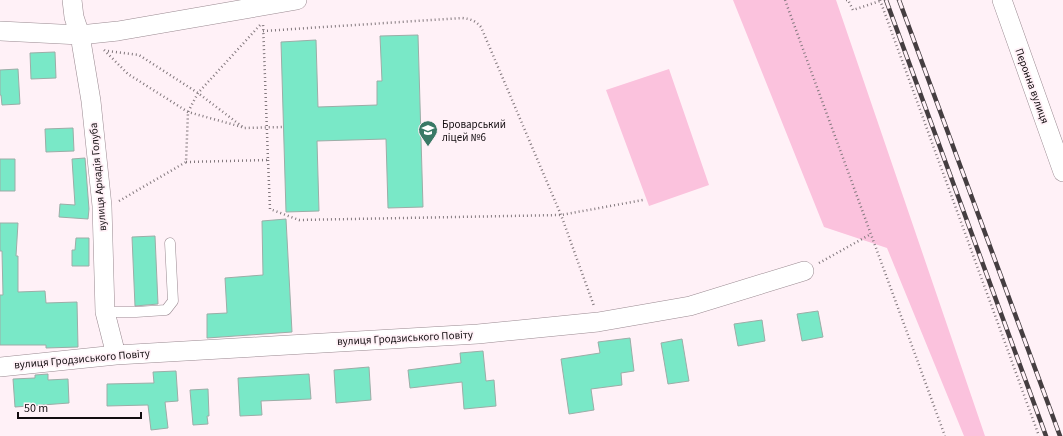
<svg xmlns="http://www.w3.org/2000/svg" width="1063" height="436" font-family="'Source Sans 3',sans-serif">
  <rect width="100%" height="100%" fill="#fff1f7"/>
  <path fill="#fbc2dd" d="M733 0H836L985 436H964L887 248 824 227Z
    M669 69 709 185 649 206 606 90Z"/>
  <path fill="#79e8c7" stroke="#9cada7" d="M418 35 423 207 388 208 386 139 317 141 319 211 286 212 281 42 316 40 318 107 377 105V81H382L380 36Z
    M55 52 56 78 31 79 30 53Z
    M18 69 20 104 2 105 1 95H0V70Z
    M73 128 74 151 46 152 45 129Z
    M85 158 89 209 88 219 59 217 60 204 75 205 72 159Z
    M0 159H15V191H0Z
    M286 219 292 332 207 338V314L227 313 225 278 263 275 262 221Z
    M0 223H18L16 256H18V292L45 291 46 303 77 302 78 347 46 348V345H0V295H3L2 251H0Z
    M155 236 158 304 135 306 132 237Z
    M76 238H89V266H72V250H75Z
    M818 311 823 337 802 341 797 314Z
    M762 320 765 341 738 346 734 324Z
    M630 338 634 371 621 373 622 385 591 389 594 410 569 414 561 359 600 353 598 342Z
    M682 339 689 381 668 384 661 343Z
    M483 351 486 381 494 380 496 406 464 409 462 382 410 388 408 370 461 363 460 353Z
    M369 367 371 400 336 403 334 370Z
    M176 371 178 401 165 402 168 428 151 430 148 405 107 406V384L154 383 153 372Z
    M48 374V380L68 379 69 403 15 407 13 379 35 378V375Z
    M309 374 311 399 261 401 262 415 240 416 238 378Z
    M208 389 209 416H207L208 424 193 425 190 390Z"/>
  <g fill="none" stroke-linecap="round" stroke-linejoin="round">
    <g stroke="#9a8a91" stroke-width="11">
      <path id="lane" d="M105 312H136L166 310 173 301 170 243"/>
    </g>
    <g stroke="#9a8a91" stroke-width="20">
      <path id="street" d="M72 0 74 17 80 35 91 101 102 206 105 312 116 355
        M1002 0 1063 172
        M0 31 80 35 118 31 297 0
        M0 367 116 355 478 334 598 322 690 306 804 271"/>
    </g>
    <path stroke="#82787d" stroke-width="2.5" stroke-dasharray="1 3" stroke-linecap="butt" d="M785 0 945 436
      M846 0H848L853 10 880 1
      M880 0 1039 436
      M263 31 462 18C470 19 475 20 481 27L561 215 594 306
      M104 50 128 74 188 112 242 127
      M108 51 139 55 198 93 244 128 283 127
      M268 160 270 209 299 220 561 215 643 200
      M186 162 268 160 263 23
      M119 201 186 162 188 112 198 93 261 24
      M819 263 871 234"/>
    <use href="#lane" stroke="#fff" stroke-width="10"/>
    <use href="#street" stroke="#fff" stroke-width="19"/>
    <g stroke="#453e41" stroke-width="4.5">
      <path id="rail" d="M886 0 1046 436
        M899 0 1060 436"/>
    </g>
    <use href="#rail" stroke="#fff1f7" stroke-width="3" stroke-dasharray="9" stroke-linecap="butt"/>
  </g>
  <defs>
    <g id="school-pin" transform="scale(1)"><path d="M0 17L-7.5 6A9.5 9.5 0 1 1 7.5 6Z" fill="#3a7966" stroke="#fff1f7"/><path d="M0-5L7-2L0 1L-7-2ZM-4 1L0 2.5L4 1V4Q0 6-4 4Z" fill="#fff"/></g>
  </defs>
  <g fill-rule="evenodd">
    <use href="#school-pin" x="428" y="130"/>
  </g>
  <g text-anchor="middle" dominant-baseline="central" stroke-width="3.5" stroke-linejoin="round" paint-order="stroke">
    <g font-size="11" fill="#120c0f" stroke="#fff1f7">
      <text transform="translate(1032 86) rotate(70)">Перонна вулиця</text>
      <text transform="translate(98 177) rotate(-95)">вулиця Аркадія Голуба</text>
      <text transform="translate(405 338) rotate(-3)">вулиця Гродзиського Повіту</text>
      <text transform="translate(82 359) rotate(-5)">вулиця Гродзиського Повіту</text>
    </g>
    <g font-size="11" fill="#120c0f" stroke="#fff1f7" text-anchor="start">
      <text x="442" y="124">Броварський<tspan x="442" dy="13">ліцей №6</tspan></text>
    </g>
  </g>
  <path d="M18 412v6h123v-6" fill="none" stroke="#120c0f" stroke-width="2"/>
  <text x="24" y="412" font-size="12" fill="#120c0f" stroke="#fff1f7" stroke-width="3" paint-order="stroke">50 m</text>
</svg>
